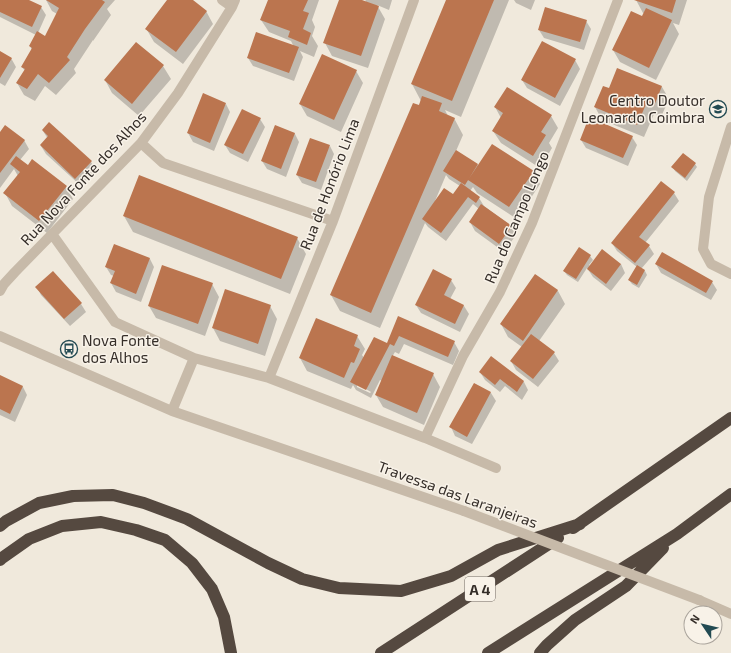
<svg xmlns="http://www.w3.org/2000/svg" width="731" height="653" font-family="'Exo 2',sans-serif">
  <rect width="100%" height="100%" fill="#f0e9dc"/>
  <path fill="#0003" fill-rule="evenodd" d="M0 0H27L41 7 46 15 38 33 45 37 57 14 52 11 46 0H115L107 9 111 15 93 41V40L74 69 76 73 56 95 45 86 35 101 24 95 17 83 25 71 22 67 32 50 30 46 36 35 0 17Z
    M168 0H191L206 11 213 24 183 64 154 42 147 30Z
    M269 0H319L312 20 315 27 312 36 318 46 314 57 300 51 303 57 294 81 253 66 248 58 294 47 291 41 269 32 261 20Z
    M340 0H359L366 2V1L365 0H392L389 10 377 5 385 19 368 68 332 56 325 43Z
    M447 0H509L461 117 445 110 448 116 454 118 463 135 456 151 478 165 479 166 533 171 540 184 517 219 477 193 473 187 470 191 479 198 484 206 511 226 516 235 504 252 475 231 470 222 479 209 473 204 446 241 428 227 425 223 380 328 340 311 331 295 421 101 412 84ZM446 175 449 179 460 186 453 196 435 201Z
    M514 0H535L531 10 516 3Z
    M636 0H687L679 25 673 23 679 34 656 80 620 62 613 50 643 17 644 13H643Z
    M586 21 591 29 584 50 544 38 539 30Z
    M136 43 163 66 171 79 139 116 112 93 105 80Z
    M0 52 11 58 16 67 5 86 0 83Z
    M575 60 580 69 560 106 527 88 522 80Z
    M356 71 363 83 341 132 307 116 300 104Z
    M662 87 669 99 661 117 654 114 644 137 602 120 595 107 609 90Z
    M226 104 230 112 214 151 193 142 188 133Z
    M495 107 551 116 558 128 549 143 552 148 540 168 501 143 493 131 501 118Z
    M260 119 265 127 248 162 230 153 225 145Z
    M275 126 295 134 299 142 286 177 267 169 262 161Z
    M43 131 91 162 96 170 81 186 46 154 41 146 48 139Z
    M0 134 24 140 29 149 20 160 28 166 66 187 73 199 47 233 12 206 5 193 18 176 14 169 0 188Z
    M632 137 637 145 628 166 586 148 581 140Z
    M330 146 334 154 321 190 302 183 297 175Z
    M695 164 697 167 687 181 675 171 673 167Z
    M662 183 674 193 679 201 645 243 649 246 654 254 641 269 645 271 647 275 639 288 632 284 629 280 637 267 617 251 612 243Z
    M124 216 297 238 306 254 290 294 133 232Z
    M590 256 593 260 589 265 590 266 621 264 625 273 611 291 593 277 587 268 578 282 567 275 564 271Z
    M150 259 154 267 141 302 116 292 111 283 114 276 111 275 106 267Z
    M656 264 712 282 717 290 711 300 661 273Z
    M536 275 558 291 565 304 539 341 554 353 559 361 538 387 516 370 511 361 522 347 508 337 501 324Z
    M451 280 456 288 450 299 464 306 469 314 460 332 421 313 416 305Z
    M212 284 219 297 205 336 156 318 149 306Z
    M37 287 81 304 86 312 70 326 41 295Z
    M270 306 277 319 265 356 220 341 213 328Z
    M399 318 454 342 459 351 453 365 404 344 399 354 395 352 392 357 433 374 440 387 424 425 383 407 376 395 382 381 380 380 371 398 356 390 353 385 351 389 307 371 300 358 357 336 365 349 362 355 364 358 387 345ZM357 384 371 392 370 393 357 387Z
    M491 357 524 382 528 390 522 400 505 386 500 392 485 380 480 372Z
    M0 376 23 387 27 395 15 422 0 415Z
    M475 384 491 393 496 401 472 444 455 436 451 427Z"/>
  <path fill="#bb754f" d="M0 0H29L42 6 32 27 0 12Z
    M46 0H102L105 2 85 29 67 57 70 60 49 83 38 74 27 89 16 83 25 69 21 67 32 48 29 46 37 31 45 36 59 8Z
    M167 0H193L207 11 176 52 145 29Z
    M268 0H308L303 11 309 13 303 29 311 33 307 45 288 37 290 31 260 20Z
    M339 0H362L379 6 361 56 323 43Z
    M446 0H494L452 101 411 84Z
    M634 0H676L672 13Z
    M545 7 587 20 580 42 538 30Z
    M646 8 672 20 649 68 612 50 631 11 642 16Z
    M256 32 299 47 289 73 247 58Z
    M542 41 576 59 555 98 521 80Z
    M136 42 164 65 132 104 104 80Z
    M0 51 12 58 0 78Z
    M322 54 357 70 334 120 299 104Z
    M617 68 662 86 654 106 647 102 637 125 594 107 603 86 609 88Z
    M507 87 552 115 541 132 546 135 533 156 492 131 503 113 494 107Z
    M203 93 226 103 210 143 187 133Z
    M422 96 442 103 439 111 455 118 371 313 330 295 413 103 419 105Z
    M242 109 261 118 243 154 224 145Z
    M589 117 633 136 623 158 580 140Z
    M49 122 92 161 75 179 40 145 48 136 42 130Z
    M5 125 25 140 0 173V132Z
    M275 125 295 133 281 169 261 161Z
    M310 138 330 145 316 182 296 175Z
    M492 144 534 171 509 207 468 180Z
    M456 150 478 164 465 185 443 171Z
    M683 153 696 163 685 178 671 167Z
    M16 156 28 165 32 159 67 186 39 221 3 193 20 172 10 164Z
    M139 175 298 237 281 279 123 216Z
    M661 181 675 192 639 237 650 245 635 263 611 243Z
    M461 183 480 197 476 203 468 197 441 233 422 219 444 188 453 194Z
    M481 204 512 226 499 244 469 222Z
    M114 244 150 258 136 294 110 283 115 271 105 267Z
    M579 247 591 255 576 279 563 271Z
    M602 249 621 264 606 284 587 269Z
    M662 252 713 281 706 293 655 264Z
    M162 265 213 283 198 324 148 306Z
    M637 265 645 270 637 285 628 280Z
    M433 269 452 279 444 295 464 305 455 324 415 305Z
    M53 271 82 303 64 319 35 287Z
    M535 274 558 290 523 341 500 324Z
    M225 289 271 305 258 344 212 328Z
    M398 316 455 341 448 357 399 336 394 346 390 344 366 390 350 382 374 337 387 343Z
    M316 318 358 335 354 346 360 349 354 363 351 362 344 378 299 358Z
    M531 334 555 352 533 379 510 361Z
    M392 355 434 373 417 413 375 395Z
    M491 356 524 381 517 392 500 379 495 385 479 372Z
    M0 375 23 386 10 414 0 409Z
    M474 383 491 392 467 437 449 427Z"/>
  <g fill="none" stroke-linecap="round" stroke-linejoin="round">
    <path stroke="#c7baa9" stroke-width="10" d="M731 127 709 197 703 249 711 264 731 274"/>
    <path stroke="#c7baa9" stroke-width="10" d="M222 0 232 7
      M141 143 163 163 333 221
      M52 234 115 322 194 358 172 411
      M0 291 4 284 15 272 141 143 178 93 232 7 235 0
      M0 336 172 411 464 511
      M194 358 269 378 425 438 496 468
      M269 378 333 221 414 0
      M425 438 463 356 500 292 532 223 618 0
      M699 600 731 614"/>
    <path stroke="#554940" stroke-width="12" d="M0 526 6 521 39 503 73 496 113 495 144 503 187 519 268 563 302 579 339 588 401 591 451 576 498 550 580 524
      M573 528 731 418
      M0 560 2 558 29 539 62 526 101 522 136 530 165 540 192 563 212 589 224 617 231 653
      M381 653 558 538
      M488 653 677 534 731 494
      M540 653 547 645 575 620 626 586 663 548"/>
    <path stroke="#c7baa9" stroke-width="10" d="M464 511 699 600"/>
  </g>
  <defs>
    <g id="school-ring" transform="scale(0.9)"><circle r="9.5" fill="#f8f2e8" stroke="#224a52" stroke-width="1.5"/><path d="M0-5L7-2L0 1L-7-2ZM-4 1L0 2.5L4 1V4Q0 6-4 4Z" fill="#224a52"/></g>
    <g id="bus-ring" transform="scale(0.9)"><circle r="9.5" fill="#f8f2e8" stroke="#224a52" stroke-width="1.5"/><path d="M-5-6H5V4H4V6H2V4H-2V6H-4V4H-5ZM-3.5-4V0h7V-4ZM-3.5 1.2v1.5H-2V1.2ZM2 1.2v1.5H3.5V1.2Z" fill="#224a52"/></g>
  </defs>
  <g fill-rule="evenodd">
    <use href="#school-ring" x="718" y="109"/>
    <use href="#bus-ring" x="69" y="349"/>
  </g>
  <g text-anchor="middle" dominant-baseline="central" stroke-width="3" stroke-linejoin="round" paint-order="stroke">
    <rect fill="#f8f2e8" stroke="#706962" stroke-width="1" x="465" y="577" width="30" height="24" rx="3"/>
    <g font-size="14" font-weight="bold" fill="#352e29">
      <text x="480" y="589">A 4</text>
    </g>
    <g font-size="15" fill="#352e29" stroke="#f8f2e8" text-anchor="end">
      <text x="705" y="100">Centro Doutor<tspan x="705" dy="17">Leonardo Coimbra</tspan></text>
      <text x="82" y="340" text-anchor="start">Nova Fonte<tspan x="82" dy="17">dos Alhos</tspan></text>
    </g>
    <g font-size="15" fill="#352e29" stroke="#f8f2e8">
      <text transform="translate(83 178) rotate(-47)">Rua Nova Fonte dos Alhos</text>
      <text transform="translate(329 184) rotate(-69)">Rua de Honório Lima</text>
      <text transform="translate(516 217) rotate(-67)">Rua do Campo Longo</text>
      <text transform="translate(458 494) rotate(20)">Travessa das Laranjeiras</text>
    </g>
  </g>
  <g transform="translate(703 625) rotate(305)"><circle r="19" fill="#f8f2e8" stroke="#aaa49c"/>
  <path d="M0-3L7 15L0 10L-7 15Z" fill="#224a52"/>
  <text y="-6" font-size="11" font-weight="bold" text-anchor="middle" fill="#352e29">N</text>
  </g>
</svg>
